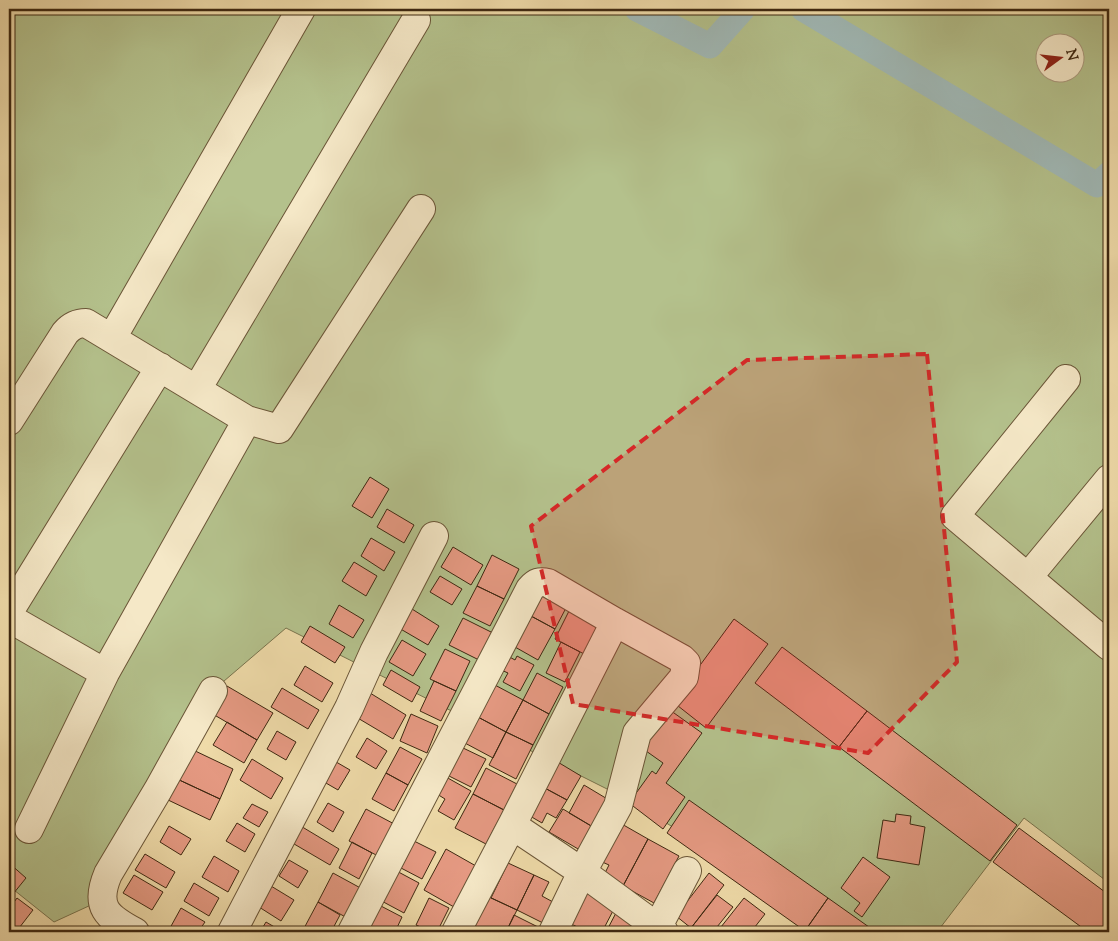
<svg xmlns="http://www.w3.org/2000/svg" width="1118" height="941" font-family="'Sorts Mill Goudy',serif">
  <rect width="100%" height="100%" fill="#efdba9"/>
  <filter id="stains"><feTurbulence type="fractalNoise" baseFrequency=".004" numOctaves="4"/><feColorMatrix values="0 0 0 0 .2 0 0 0 0 .09 0 0 0 0 .02 0 0 0 .5 -.17"/></filter>
  <radialGradient id="worn" r=".72"><stop offset=".6" stop-color="#630" stop-opacity="0"/><stop offset="1" stop-color="#630" stop-opacity=".3"/></radialGradient>
  <path fill="#b4c18c" stroke="#79744e" fill-rule="evenodd" d="M9 9H1109V883L1024 818 937 932H843L629 800 286 628 203 699 104 899 54 922 9 886ZM1046 42H1076V72H1046Z"/>
  <g fill="none" stroke-linecap="round" stroke-linejoin="round">
    <path stroke="#a0b8b5" stroke-width="25" d="M637 9 710 46 743 9
      M803 9 1097 185 1109 174"/>
  </g>
  <path fill="#e69a83" stroke="#3e2811" d="M370 477 389 489 372 518 352 506Z
    M387 509 414 525 404 543 377 527Z
    M371 538 395 552 384 571 361 556Z
    M453 547 483 565 471 585 441 567Z
    M492 555 519 569 504 599 477 586Z
    M354 562 377 576 366 596 342 581Z
    M440 576 462 589 452 605 430 592Z
    M477 586 504 599 490 626 463 613Z
    M544 593 567 606 555 629 531 616Z
    M404 604 439 626 428 645 392 624Z
    M339 605 364 620 353 638 329 624Z
    M570 609 605 627 590 657 555 639Z
    M531 616 555 629 538 660 515 647Z
    M463 618 493 633 479 660 449 645Z
    M734 619 768 644 706 728 673 702Z
    M310 626 345 647 335 663 301 642Z
    M402 640 426 654 413 676 389 662Z
    M561 642 580 652 565 682 546 673Z
    M782 647 867 711 839 747 755 683Z
    M445 649 470 661 456 691 430 679Z
    M506 655 515 660 517 656 534 665 520 691 503 682 508 673 499 669Z
    M305 666 333 683 322 702 294 685Z
    M391 670 420 687 412 702 383 685Z
    M537 673 563 687 549 714 523 700Z
    M434 681 456 691 441 721 420 711Z
    M493 684 523 700 506 732 476 716Z
    M227 686 273 713 257 740 211 713Z
    M282 688 319 710 308 729 271 707Z
    M370 693 406 715 393 739 356 717Z
    M523 700 549 714 533 745 506 732Z
    M667 708 702 733 666 783 685 797 663 829 629 803 652 771 656 774 663 763 639 746Z
    M867 711 1017 825 990 861 839 747Z
    M411 714 438 726 427 753 400 741Z
    M476 716 506 732 493 758 463 742Z
    M227 722 257 740 244 763 213 745Z
    M277 731 296 742 286 760 267 749Z
    M506 732 533 745 516 779 489 765Z
    M367 738 387 751 376 769 356 757Z
    M400 747 422 759 408 785 386 773Z
    M461 747 486 759 471 787 447 775Z
    M189 748 233 769 220 799 175 778Z
    M252 759 283 778 271 799 240 780Z
    M331 759 350 770 338 790 319 779Z
    M556 761 581 776 567 800 541 786Z
    M486 768 517 784 504 810 473 794Z
    M386 773 408 785 394 811 372 799Z
    M446 777 471 791 454 820 438 811 445 799 437 794Z
    M175 778 220 799 210 820 166 799Z
    M584 785 614 803 598 830 569 813Z
    M541 786 567 800 556 818 547 813 542 823 530 816Z
    M473 794 504 810 486 844 455 828Z
    M689 800 828 898 805 931 667 833Z
    M328 803 344 812 333 832 317 822Z
    M252 804 268 812 259 827 243 818Z
    M366 809 398 826 382 858 349 841Z
    M563 809 598 830 585 853 549 832Z
    M896 814 911 816 910 824 925 827 919 865 877 858 883 820 895 822Z
    M237 823 255 834 245 852 226 841Z
    M620 823 648 839 623 886 604 875 609 865 600 861Z
    M299 825 339 849 330 865 289 841Z
    M169 826 191 839 181 855 160 842Z
    M1019 828 1109 895V932H1088L993 862Z
    M648 839 679 856 654 903 623 886Z
    M414 841 436 852 422 879 401 868Z
    M352 842 372 853 359 879 339 868Z
    M446 849 476 866 454 907 424 890Z
    M145 854 175 872 166 888 135 870Z
    M214 856 239 871 228 892 202 877Z
    M863 857 890 877 862 917 854 911 860 903 841 888Z
    M289 860 308 871 298 888 279 876Z
    M9 863 26 878 9 899Z
    M508 863 534 875 517 910 491 898Z
    M391 868 419 883 404 913 376 898Z
    M333 873 366 891 351 920 318 902Z
    M709 873 724 885 691 928 676 916Z
    M134 875 163 892 152 910 123 893Z
    M534 875 549 882 542 896 553 902 543 923 517 910Z
    M194 883 219 898 209 916 184 901Z
    M271 886 294 900 281 921 259 907Z
    M585 891 615 907 602 932H588L569 923Z
    M485 895 517 910 506 932H479L469 928Z
    M717 895 733 907 713 932H696L691 928Z
    M17 898 33 910 16 932H9V909Z
    M429 898 449 908 437 932H432L416 925Z
    M744 898 765 914 751 932H717Z
    M828 898 876 932H804Z
    M318 902 340 915 331 932H302Z
    M379 905 402 917 395 932H366Z
    M181 908 205 922 198 932H177L170 928Z
    M617 911 644 926 641 932H606Z
    M514 915 540 928 538 932H506Z
    M266 922 283 932H260Z"/>
  <g fill="none" stroke-linecap="round" stroke-linejoin="round">
    <g stroke="#6a5537" stroke-width="30">
      <path id="minor" d="M112 338 301 9
        M1066 379 955 516 1109 646
        M197 389 416 20
        M9 421 65 333C71 326 77 323 86 323L247 420 279 429 421 209
        M1028 577 1109 479
        M9 612 160 367
        M9 618 105 673
        M512 825 615 622
        M29 829 105 673 247 420
        M135 932C107 917 94 907 108 874L158 790 213 691
        M232 932 349 708 374 652 434 536
        M352 932 530 589C536 582 540 581 548 583L615 622 682 659 686 663 684 677 637 733 618 806 582 872 664 932
        M456 932 512 825 582 872 553 932
        M655 932 687 871"/>
    </g>
    <use href="#minor" stroke="#f5e8c7" stroke-width="28"/>
  </g>
  <path fill="#d62828" fill-opacity="0.2" stroke="#d62828" stroke-width="4" stroke-dasharray="10 6" stroke-linejoin="round" d="M927 354 957 662 868 753 573 704 531 526 747 360Z"/>
  <rect width="1118" height="941" fill="none" stroke="#efdba9" stroke-width="30"/>
  <rect x="10" y="10" width="1098" height="921" fill="none" stroke="#3e2811" stroke-width="2.5"/>
  <rect x="15" y="15" width="1088" height="911" fill="none" stroke="#3e2811"/>
  <g transform="translate(1060 58) rotate(75)"><circle r="24" fill="#f5e8c7" stroke="#ac9b7e"/>
  <path d="M0-4L9 19L0 12L-9 19Z" fill="#8f2418"/>
  <text y="-8" font-size="14" font-weight="bold" text-anchor="middle" fill="#3e2811">N</text>
  </g>
  <rect width="100%" height="100%" filter="url(#stains)"/>
  <rect width="100%" height="100%" fill="url(#worn)"/>
</svg>
